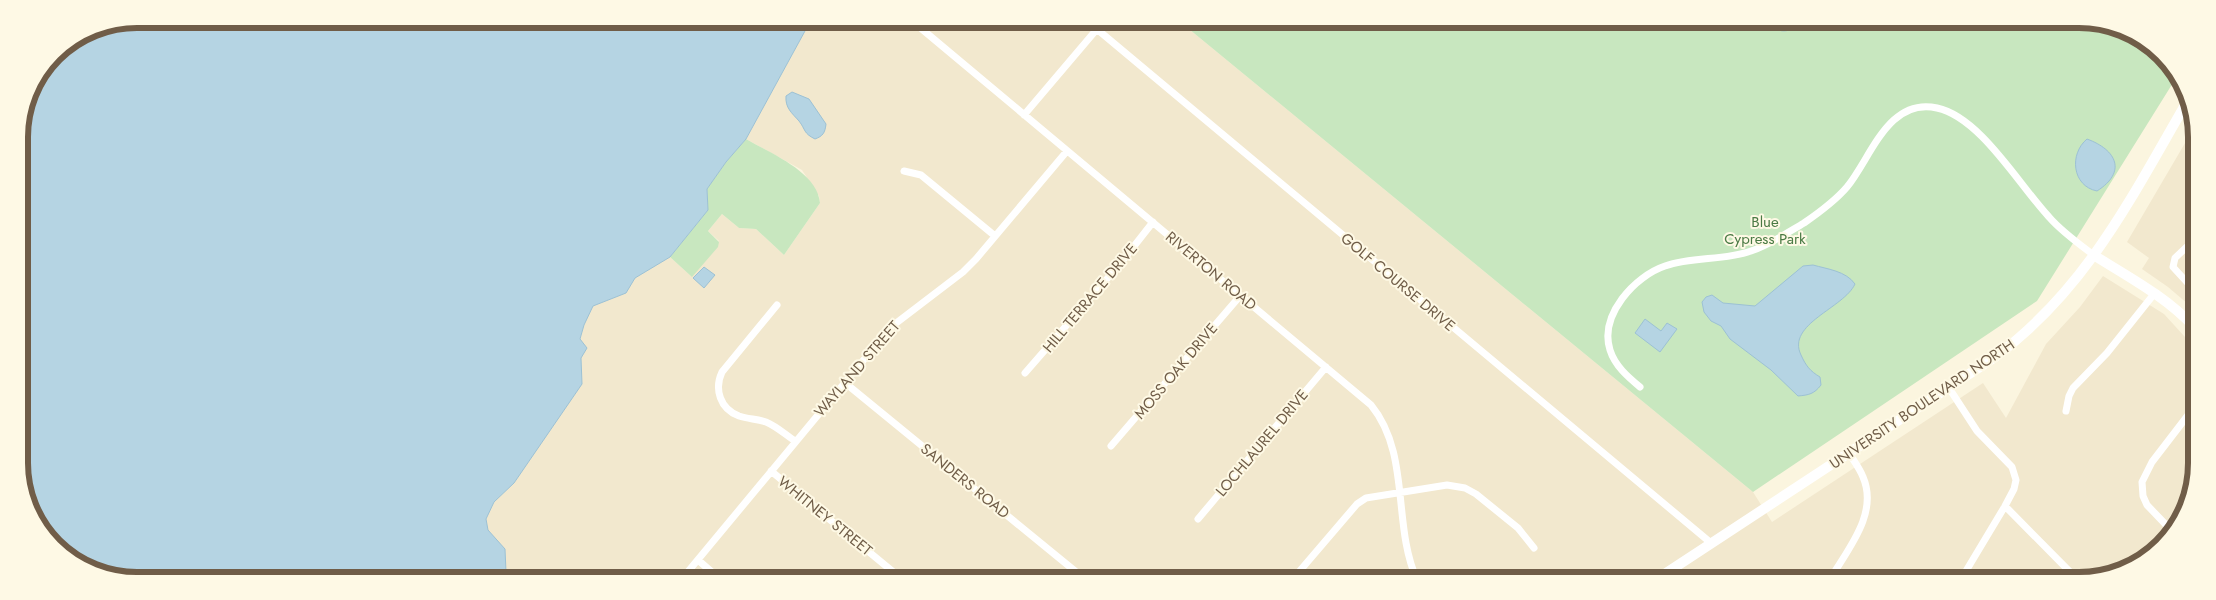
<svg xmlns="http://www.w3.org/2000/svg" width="2216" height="600" font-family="Jost,sans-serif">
  <rect width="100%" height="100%" fill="#fbf5df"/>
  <path fill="#f2e8ce" d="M811 20H1178L1753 492 1772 522 1983 383 2006 418 2046 344 2080 307 2103 276 2164 314 2195 348V487L2157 552 2087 581 503 579 506 572 505 549 488 530 486 519 494 502 514 483 582 384 581 358 587 348 580 340 584 325 593 306 626 293 635 278 670 257 691 276 719 241 708 231 722 214 739 228 756 229 784 255 820 203 819 196 802 170 746 139Z
    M2195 126V310L2168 287 2142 269 2149 258 2127 242Z"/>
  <path fill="#c8e7bf" d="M1178 20 2103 21 2163 53 2176 78 2037 301 1753 492Z
    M746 139C770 153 818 172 820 203L784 255 756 229 739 228 722 214 708 231 719 242 718 247 692 277 670 257 708 210 707 189 726 162Z"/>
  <path fill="#b5d4e3" stroke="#9cc1d4" d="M137 19 811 20 746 139 726 162 707 189 708 210 670 257 635 278 626 293 593 306 584 325 580 339 587 348 581 358 582 384 514 483 494 502 486 519 488 530 505 549 506 572 503 579H113L53 547 21 487 19 129 28 91 53 53 92 28Z
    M1760 21H1803C1785 37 1779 31 1760 21Z
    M792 92 809 99 826 124C825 133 823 136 815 139 803 133 806 130 799 121 792 113 785 108 786 96Z
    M2087 139C2117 150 2127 172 2097 191 2072 186 2069 154 2087 139Z
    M1813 265C1827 269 1846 271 1855 284 1844 308 1786 324 1801 355 1806 366 1810 371 1820 377L1821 385C1814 394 1809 395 1798 396L1771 370 1730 339 1721 326 1711 321 1704 312 1702 302 1706 297 1712 295 1723 303 1755 306 1803 266Z
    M704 267 715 275 704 288 693 278Z
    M1645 319 1661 331 1667 323 1677 329 1660 352 1635 333Z"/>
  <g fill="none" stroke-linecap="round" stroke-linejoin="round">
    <path stroke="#fff" stroke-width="7" d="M911 20 1371 405C1411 454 1392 525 1417 580
      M1086 20 1711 543
      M1024 115 1097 29
      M904 171 921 175 995 236
      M2195 291 2173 267 2175 258 2195 239
      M777 305 722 372C714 389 720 409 739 416 748 419 757 419 766 422 776 426 786 435 795 441
      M1025 373 1120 264 1153 222
      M844 382 1086 580
      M1640 387C1628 377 1615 366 1610 350 1599 315 1635 276 1665 266 1693 256 1723 261 1751 251 1769 245 1787 233 1804 223 1820 212 1835 201 1847 187 1871 158 1888 97 1937 108 1980 117 2019 185 2049 217 2062 232 2079 244 2095 256
      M1949 388 1977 431 2012 467 2016 480 2014 489 2005 506 1960 581
      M2066 411 2069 396 2073 388 2107 353 2154 294
      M1111 446 1240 296
      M771 471 903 580
      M2005 506 2079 581
      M1198 519 1326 367
      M2170 529 2147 505 2143 496 2142 482 2152 462 2195 406
      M698 560 721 580
      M681 580 891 327 963 272 976 259 1067 151
      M1292 580 1357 504 1366 498 1447 485 1465 488 1476 494 1518 528 1534 548
      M1829 581C1847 550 1879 514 1863 477 1860 469 1854 461 1849 453"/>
    <path stroke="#fff" stroke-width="10" d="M2095 256C2129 277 2168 298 2195 328
      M1654 581 1995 357C2087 289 2132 196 2188 100"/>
  </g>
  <g text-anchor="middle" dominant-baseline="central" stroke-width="4" stroke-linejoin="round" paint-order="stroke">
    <g font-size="15" fill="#4a7a44" stroke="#fef9e5">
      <text x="1765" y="222">Blue<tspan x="1765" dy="17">Cypress Park</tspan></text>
    </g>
    <g font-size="15" fill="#705d48" stroke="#fef9e5">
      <text transform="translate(1211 271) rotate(40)">RIVERTON ROAD</text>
      <text transform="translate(1398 282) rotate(40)">GOLF COURSE DRIVE</text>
      <text transform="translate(1090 298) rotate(-50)">HILL TERRACE DRIVE</text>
      <text transform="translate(857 369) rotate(-49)">WAYLAND STREET</text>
      <text transform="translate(1176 371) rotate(-50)">MOSS OAK DRIVE</text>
      <text transform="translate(1922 404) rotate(-34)">UNIVERSITY BOULEVARD NORTH</text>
      <text transform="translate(1262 443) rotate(-50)">LOCHLAUREL DRIVE</text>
      <text transform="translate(965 481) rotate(39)">SANDERS ROAD</text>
      <text transform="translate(825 516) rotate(39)">WHITNEY STREET</text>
    </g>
  </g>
  <path d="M0 0H2216V600H0ZM137 28H2079A109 109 0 0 1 2188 137V463A109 109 0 0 1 2079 572H137A109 109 0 0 1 28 463V137A109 109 0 0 1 137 28Z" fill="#fef9e5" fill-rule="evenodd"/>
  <path fill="none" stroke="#705d48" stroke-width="6" d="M137 28H2079A109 109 0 0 1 2188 137V463A109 109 0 0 1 2079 572H137A109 109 0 0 1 28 463V137A109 109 0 0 1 137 28Z"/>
</svg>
